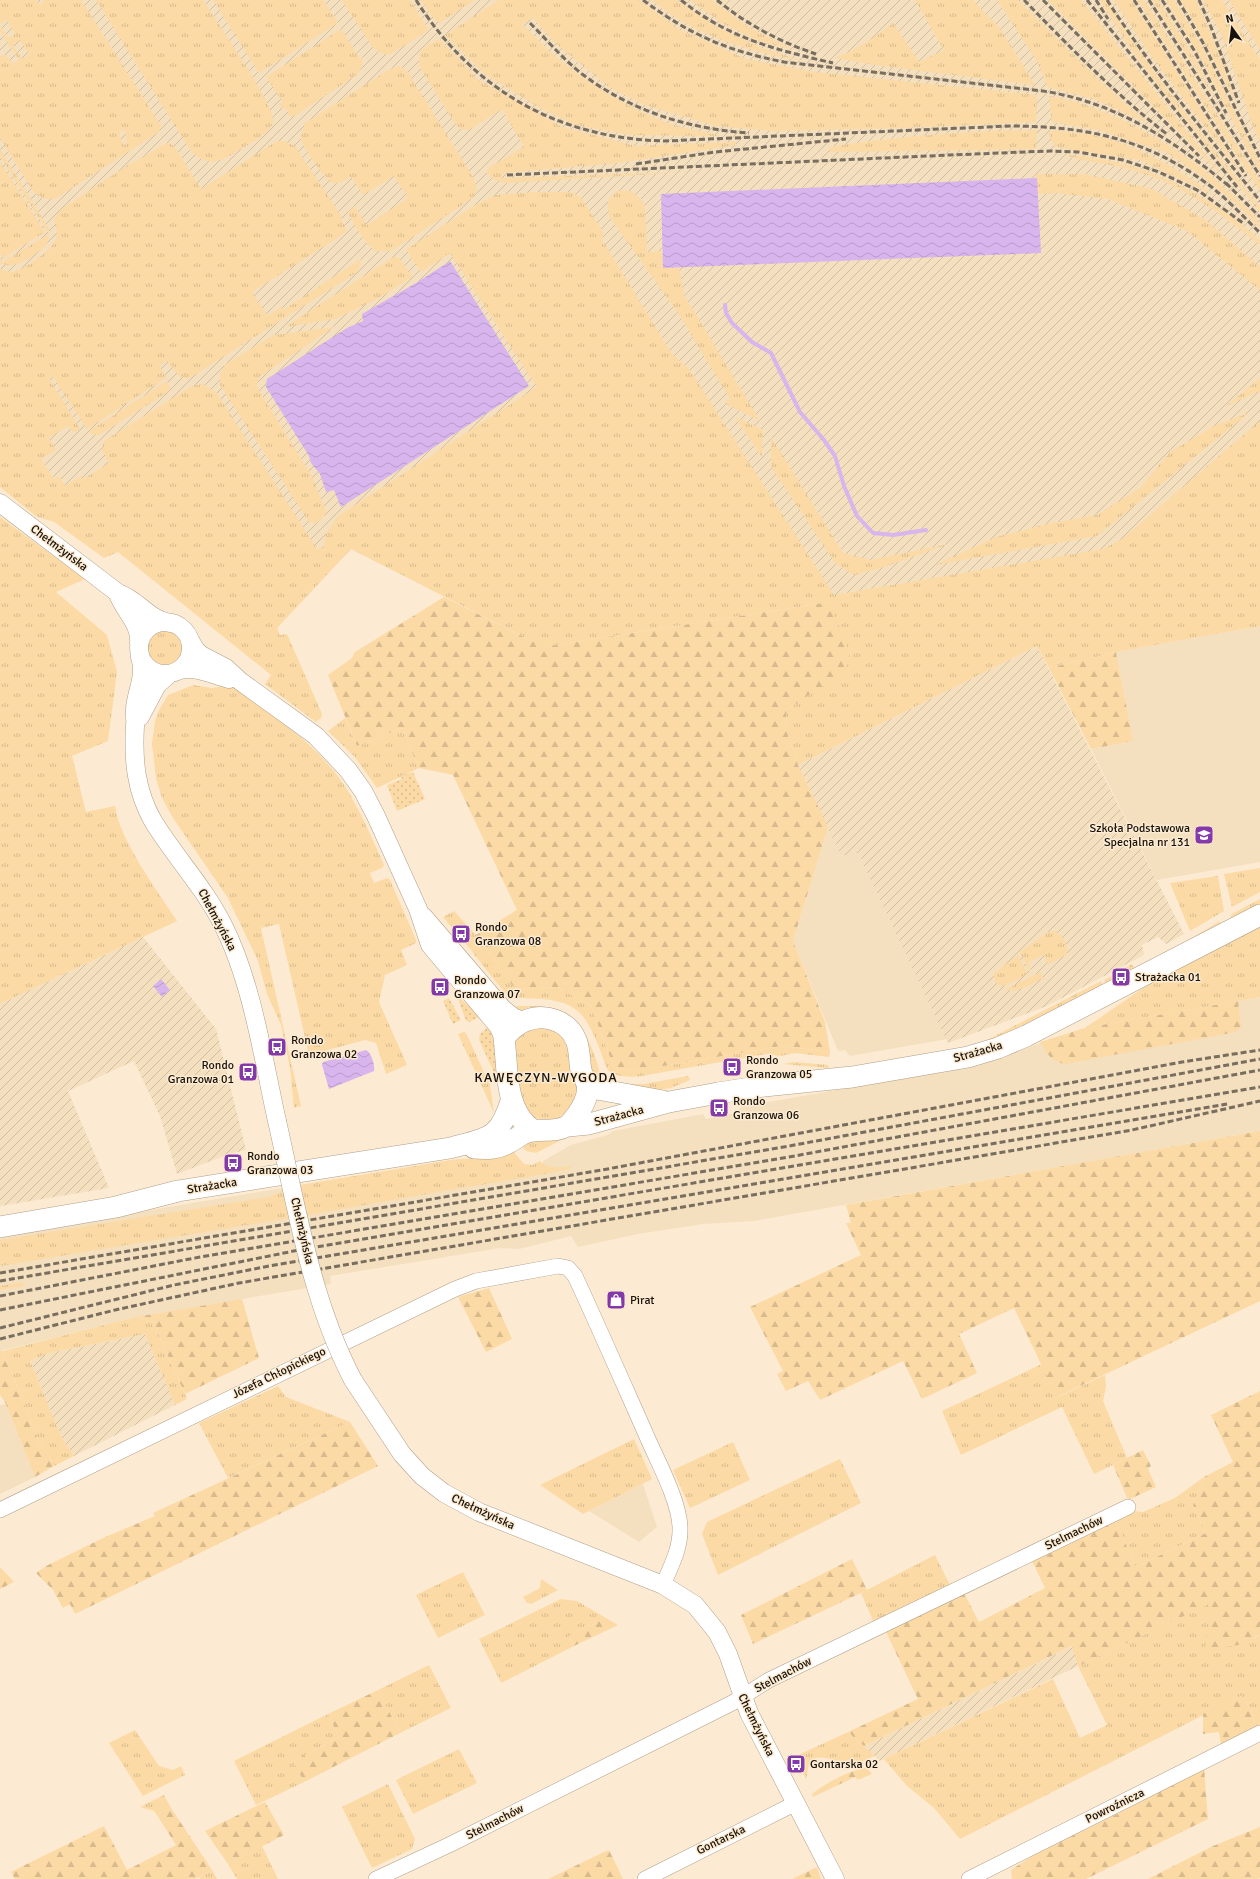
<svg xmlns="http://www.w3.org/2000/svg" width="1260" height="1879" font-family="Signika,sans-serif">
  <defs>
    <pattern id="industrial-furrows" width="10" height="10" patternUnits="userSpaceOnUse"><rect width="10" height="10" fill="#f4dfbf"/><path d="M-1 1l2-2M0 10L10 0M9 11l2-2" fill="none" stroke="#d0bea3"/></pattern>
    <pattern id="grass-tufts" width="24" height="20" patternUnits="userSpaceOnUse"><rect width="24" height="20" fill="#fcdaa5"/><path d="M3 7l-1-3M5 7V3M7 7l1-3M15 17l-1-3M17 17v-4M19 17l1-3" fill="none" stroke="#d7ba8d"/></pattern>
    <pattern id="forest-firs" width="22" height="20" patternUnits="userSpaceOnUse"><rect width="22" height="20" fill="#fcdaa5"/><path d="M5 1l3.5 6h-7zM16 11l3.5 6h-7z" fill="#d7ba8d"/></pattern>
    <pattern id="park-dots" width="8" height="8" patternUnits="userSpaceOnUse"><rect width="8" height="8" fill="#fcdaa5"/><path d="M2 2h.1M6 6h.1" fill="none" stroke="#d7ba8d" stroke-width="1.8" stroke-linecap="round"/></pattern>
    <pattern id="water-waves" width="16" height="10" patternUnits="userSpaceOnUse"><rect width="16" height="10" fill="#d8b6ed"/><path d="M0 5q4-4 8 0t8 0" fill="none" stroke="#b99bca"/></pattern>
  </defs>
  <rect width="100%" height="100%" fill="#fcebd2"/>
  <path fill="#f4dfbf" d="M1260 626V862L1157 880 1091 749 1133 741 1116 652Z
    M828 827 841 856 858 853 947 1039 850 1056 845 1050 838 1051 793 941Z
    M1260 997V1131L754 1221 703 1224 638 1234 578 1247 571 1236 519 1249 500 1248 330 1276 331 1284 137 1317 0 1351V1235L458 1159 516 1166H543V1161L571 1145 607 1135 613 1131 703 1114 706 1119 737 1113 741 1107 976 1065 1085 1028Z
    M6 1404 35 1477 0 1494V1405Z
    M643 1484 657 1527 639 1542 589 1511Z"/>
  <path fill="url(#industrial-furrows)" d="M0 0H1260V429L1116 551 544 647 351 549 277 628 118 551 0 459Z
    M1037 646 1184 934 1166 944 1158 937 1142 945 1144 955 1047 1006 948 1043 858 853 841 856 798 765Z
    M143 937 216 1029 246 1150 229 1154 177 1174 160 1116 134 1061 68 1091 109 1188 0 1206V1004Z
    M145 1334 175 1405 74 1456 61 1436 30 1361 49 1353Z
    M1073 1646 1078 1666 884 1759 880 1761 864 1746Z"/>
  <path fill="url(#grass-tufts)" fill-rule="evenodd" d="M0 0H35L39 4H42L44 0H81L161 126 159 132 55 199C46 200 40 198 33 191L0 138V56L5 55 13 64 19 60 0 31V25L8 38 15 34 7 20 0 24ZM20 40 29 54 22 59 13 45ZM125 130 127 142 124 145 119 134 120 131Z
    M96 0H203C214 18 277 108 273 122 270 135 242 148 231 155 216 164 203 164 191 151Z
    M213 0H323L338 23 259 73Z
    M342 0H410L429 30 389 55 381 53 373 48Z
    M421 0H475L439 23 431 15Z
    M499 0H639L680 30 746 59 814 72 1037 95 1036 122 899 128 773 131 716 126 645 105 609 87 554 42 533 18 522 24C561 66 607 98 660 120 679 128 702 131 722 136L631 135 576 125 540 108 486 75 445 35Z
    M652 0H676L715 26 762 48 802 61C748 51 695 36 652 0Z
    M690 0H712L748 27 794 50 757 40 722 23Z
    M915 0H973L1001 30 1035 85 882 66 834 58C857 50 875 37 893 23L919 62 944 50Z
    M997 0H1018L1103 84 1148 123 1094 99 1048 87 1037 61Z
    M1048 0H1081L1223 176Z
    M1100 0H1105C1151 73 1206 140 1260 207V212L1134 54Z
    M1114 0H1131L1243 176 1152 57Z
    M1138 0H1144L1260 182V191Z
    M1152 0H1158L1192 54 1218 103Z
    M1166 0H1174L1203 49 1260 165V171L1248 151 1202 59Z
    M1181 0H1196L1211 34 1237 104 1193 20Z
    M1203 0H1222L1260 60V142L1253 127 1221 33Z
    M1229 0H1260V50Z
    M341 29 360 59 363 57 361 69 355 76 294 116H289L288 111 279 105 283 102 266 77Z
    M440 39 477 79 562 127 636 146 736 142V145L618 163 503 173 502 178 689 172 504 183 495 180 487 173 488 168 524 147 502 109 469 130 461 129 455 124 420 67C416 49 426 46 440 39Z
    M398 66 407 71 473 177 477 188 473 198 391 251H375C363 240 355 227 348 212L354 206 367 225 408 198 394 176 363 195 351 177C346 180 340 184 334 183 326 182 302 147 301 138 301 134 304 127 305 123L390 69Z
    M1049 96C1102 104 1161 138 1204 170 1215 178 1225 189 1236 198 1244 206 1260 217 1260 228L1238 205 1202 176 1168 153 1099 130 1052 122Z
    M1037 130 1036 149 829 152 831 147C899 136 967 131 1037 130Z
    M1053 130C1066 132 1079 133 1092 135 1138 144 1179 170 1216 196L1140 160 1055 147 1049 134Z
    M277 141H284L295 146 340 214 346 230 342 235 252 292 267 316 281 307 283 310 361 259 360 266 356 273 188 379 180 377 168 362 165 361 160 366 166 378 87 429 52 376 49 378 80 429 73 433 68 426 49 438 56 450 41 459 54 479 59 476 65 486 81 476 83 479 109 463 102 450 104 441 192 386 203 384 216 392 317 549 323 548 326 534 338 516 537 387 450 253 421 272 411 258 407 249 475 205 496 195 534 192H572L582 199 603 232V241L671 353 689 369 834 595 1103 549 1122 539 1260 421V626L1116 652 1049 668 1037 646 798 765 785 727 787 710 804 697 829 602 544 647 351 549 277 628 280 635 287 634 322 714 321 718 316 722 265 684 271 675 118 552 104 558 54 522 37 517 0 487V269C4 270 9 272 12 272 23 271 53 249 56 239 58 233 56 226 54 220L60 210 134 161 135 162 166 143H170L174 146 201 189Z
    M0 149 49 229C49 235 49 240 46 246 34 255 16 271 0 263V258L4 264V261L49 234 0 156Z
    M1063 155C1120 157 1172 177 1219 208 1233 217 1247 229 1260 240V245C1221 213 1178 182 1128 169 1107 163 1084 162 1063 155Z
    M0 162 45 232 3 258 0 253Z
    M1036 174H1085L1152 189 1207 221 1260 267V290L1187 231 1108 199 1058 193 1038 194Z
    M617 191H631L642 200 645 206 647 252 661 251 663 268H679L684 295 760 421 728 405 726 401 730 399 680 316 609 216 608 200Z
    M395 256 400 259 412 277 379 298 335 319 285 327Z
    M334 327 259 377 257 387 312 477 326 512 324 517 317 523 309 522 220 385V375L224 365 274 335Z
    M1260 378V391L1226 406Z
    M167 381 170 388 168 392 99 435 91 434 89 431Z
    M1249 413 1097 536 935 565 996 537 1051 523 1097 515 1140 488 1170 452 1216 425Z
    M735 417 763 430 762 457Z
    M771 437 843 553 870 560 949 544 878 569 854 575 836 564 771 467Z
    M0 517 85 579 56 592 107 635 117 672 108 741 72 756 86 812 115 806C120 841 157 890 177 921L0 1004Z
    M146 648a19 19 0 1 1 38 0a19 19 0 1 1-38 0Z
    M193 685 212 688 225 686 235 688C271 714 309 739 337 775 357 802 370 834 384 865L382 868 370 873 374 883 387 878 390 880 416 940V943L401 950 407 965 385 975 379 1002 407 1065 386 1074 376 1043 365 1040 309 1055 279 924 261 928 301 1106 294 1108 290 1068 281 1025 267 994 258 961 228 898 173 818 162 798 156 779 152 743 155 721 159 710 168 695Z
    M345 718 357 746 402 728 419 768 377 788 355 757 328 731Z
    M1260 868V892L1232 907 1224 874Z
    M1218 876 1224 911 1190 931 1170 883Z
    M1260 899V906L1228 923 1232 914Z
    M454 911 476 935 515 989 557 987 591 1006 614 1068 634 1071 781 1046 830 1052 829 1057 795 1053 780 1056 766 1054 642 1076C632 1077 613 1078 607 1069 584 1006 580 998 511 998 506 996 471 950 464 941L465 937 458 929 454 930 443 917Z
    M1220 921V925L1205 935 1195 936Z
    M1260 927V997L1085 1028 1149 984Z
    M1054 931C1063 935 1068 945 1067 955L1048 964 1044 955 1028 962 1031 970 1029 971 1020 952 1048 932Z
    M1018 955 1027 973 1025 976 1001 987 995 981 993 974Z
    M1132 964 1134 968 1106 984 1104 980Z
    M1040 972 1043 978C1031 984 1019 993 1005 990Z
    M1101 981 1105 989 1038 1023 981 1043Z
    M517 1006C530 1006 544 1005 557 1009 584 1017 596 1056 602 1080 589 1073 589 1061 586 1047L521 1011 510 1008Z
    M540 1028C582 1029 559 1072 582 1091 568 1109 563 1125 537 1118 531 1117 525 1116 522 1110 518 1104 515 1050 514 1038L526 1031Z
    M464 1032 466 1033 490 1085 494 1113 458 1034Z
    M794 1062 828 1065 829 1067 827 1068 783 1064Z
    M688 1076 690 1080 671 1088 658 1090 628 1084H644Z
    M562 1138 563 1139 536 1153 526 1151 521 1145 529 1140Z
    M512 1150 524 1164 532 1165 540 1161C548 1169 559 1168 570 1166L571 1169C521 1179 471 1186 421 1195 281 1220 140 1243 0 1266V1240L269 1197 294 1186 452 1160 477 1158Z
    M23 1282V1286L0 1290V1286Z
    M136 1317 153 1322 187 1399 175 1405 145 1334 49 1353 30 1361 61 1436 74 1456 54 1466 49 1456 40 1444 3 1351Z
    M1042 1364 1058 1397 1105 1375 1106 1387 1103 1401 1127 1458 1094 1474 1062 1407 961 1455 942 1411Z
    M278 1386 286 1397 350 1422 228 1478 199 1423Z
    M634 1439 652 1479 583 1514 540 1485Z
    M733 1442 750 1480 690 1508 673 1470Z
    M840 1459 861 1503 718 1575 702 1534 707 1522Z
    M1204 1477 1193 1505 1206 1533 1136 1567 1115 1520 1133 1511 1143 1512 1175 1498Z
    M935 1555 951 1587 875 1625 861 1593Z
    M463 1572 485 1615 438 1638 416 1595Z
    M541 1579 558 1590 531 1604 527 1603 523 1597 540 1588Z
    M561 1599 577 1601 606 1618 569 1636 574 1646 501 1683 479 1639Z
    M1211 1602 1254 1639 1260 1634V1727L1257 1729 1251 1709 1241 1696 960 1839 934 1808 906 1785 884 1759 1053 1679 1080 1738 1107 1725 1078 1666Z
    M429 1665 451 1708 400 1733 378 1690Z
    M328 1714 339 1737 294 1761 304 1782 256 1805 234 1761Z
    M135 1730 159 1766 173 1770 181 1766 185 1775 143 1796 109 1743Z
    M848 1732 875 1756C868 1758 861 1763 854 1764 839 1766 820 1749 809 1763L806 1780 796 1756Z
    M459 1749 477 1783 413 1814 396 1780Z
    M388 1784 415 1839 412 1849 372 1868 342 1807Z
    M164 1795 171 1808 157 1815 154 1811 140 1807Z
    M262 1846 278 1879H237L228 1864Z
    M212 1870 217 1879H200L199 1877Z"/>
  <path fill="url(#forest-firs)" d="M444 597 544 647 829 602 850 654 845 674 805 697 787 710 785 727 798 765 828 827 793 941 825 1022 830 1052 781 1046 634 1071 614 1068 591 1006 557 987 515 989 476 935 517 910 453 775 419 768 402 728 357 746 328 675 352 658 355 652Z
    M1116 652 1133 741 1091 749 1049 668Z
    M1238 1001 1241 1027 1236 1032 1065 1064C1051 1061 1047 1054 1040 1042L1085 1028Z
    M1260 1131V1301L1057 1397 1014 1308 959 1334 977 1373 922 1399 903 1361 820 1400 808 1381 786 1391 777 1374 783 1371 750 1307 861 1255 846 1223H851L846 1205Z
    M489 1288 512 1339 486 1352 458 1297Z
    M242 1299 259 1358 185 1394 153 1322 136 1317Z
    M0 1351H3L40 1444 49 1456 54 1466 35 1477 6 1404 0 1395Z
    M1260 1391V1634L1245 1644 1205 1650 1211 1603 1078 1666 1072 1646 864 1746 848 1732 918 1699 885 1630 964 1593 979 1622 1045 1588 1032 1561 1115 1520 1136 1567 1206 1533 1193 1505 1204 1477 1233 1462 1211 1415Z
    M350 1422 378 1466 75 1614 70 1604 63 1608 53 1590 36 1573 48 1565 103 1538 155 1516 153 1513Z
    M1143 1450 1151 1466 1148 1469 1156 1487 1128 1500 1113 1465Z
    M852 1559 867 1590 753 1644 741 1615Z
    M0 1567 14 1582 0 1589Z
    M606 1618 618 1625 574 1646 569 1636Z
    M378 1690 400 1733 304 1782 293 1761 339 1737 328 1714Z
    M1241 1696 1251 1709 1257 1729 1221 1745 1219 1732 1203 1734V1714Z
    M1204 1767 1208 1819 1086 1879H1012L1011 1870 1038 1852 1119 1813Z
    M864 1768H867L872 1774 858 1780 855 1777 813 1797 812 1794C826 1783 846 1772 864 1768Z
    M265 1802 284 1835 228 1864 205 1831Z
    M171 1808 212 1870 195 1879H15L11 1872 104 1826 127 1870 176 1845 157 1815Z
    M1260 1827V1878L1258 1879H1148L1213 1846Z
    M609 1850 623 1879H548L602 1853Z
    M817 1867 821 1879H792Z"/>
  <path fill="url(#park-dots)" d="M413 772 425 799 397 811 387 785 402 779 401 776Z
    M457 996 481 1016 469 1022 466 1021Z
    M449 998 461 1020 453 1024 443 1001Z
    M489 1026 493 1032 502 1088V1109L498 1081 479 1040 480 1034Z"/>
  <path fill="url(#water-waves)" d="M1037 178 1041 253 663 268 661 194Z
    M450 261 529 386 341 507 334 490 326 492 320 474 311 463 309 456 266 387 267 379 347 328 363 321 362 314 416 283Z
    M161 979 170 990 162 997 153 986Z
    M366 1050C372 1053 375 1066 374 1071L329 1089 322 1065 323 1062Z"/>
  <g fill="none" stroke-linecap="round" stroke-linejoin="round">
    <path stroke="#d8b6ed" stroke-width="4" d="M725 305 726 313 732 323 752 342 771 353 800 412 824 440 835 456 844 486 857 516 873 533 893 535 926 530"/>
    <g stroke="#af9f88" stroke-width="16">
      <path id="minor" d="M0 1510 455 1289 476 1281 558 1266 568 1268 575 1276C600 1330 624 1385 648 1439 659 1464 679 1501 680 1527 681 1548 671 1566 663 1585
        M376 1879 451 1844 734 1702 769 1680 1128 1507
        M645 1879 796 1803
        M969 1879 1260 1733"/>
    </g>
    <g stroke="#af9f88" stroke-width="19">
      <path id="tertiary" d="M0 503 118 593C139 600 147 619 170 623
        M118 594C124 611 141 624 139 643
        M139 648a26 26 0 1 1 52 0a26 26 0 1 1-52 0Z
        M190 640 195 649 201 655 226 668 240 681 316 736 348 770 363 791 376 816 418 909 430 945 498 1026 504 1038
        M140 657C146 676 137 689 135 708 134 714 136 720 135 726 133 761 136 791 153 821 175 857 204 887 223 925 252 982 263 1058 277 1121
        M180 670C196 666 213 675 229 679
        M140 717 157 685 168 675
        M423 916 503 1009 513 1017 523 1021
        M353 1380 402 1454 422 1476 444 1493 479 1512 663 1585 695 1605 717 1632 728 1654 749 1713 835 1879"/>
    </g>
    <g stroke="#af9f88" stroke-width="22">
      <path id="secondary" d="M586 1082 597 1089 663 1101
        M568 1126 589 1124 669 1102 718 1093 764 1086 852 1077 968 1057 998 1048 1026 1036 1260 915
        M474 1148C487 1149 499 1149 510 1142 516 1139 521 1134 528 1132 541 1128 555 1133 567 1126 571 1124 574 1118 577 1115 583 1106 591 1093 586 1081 584 1077 582 1075 581 1070 579 1060 580 1049 576 1040 568 1020 544 1013 525 1021 517 1024 509 1032 504 1038 508 1068 504 1111 533 1130
        M0 1227 116 1207 178 1191 450 1148C486 1138 499 1141 511 1101"/>
    </g>
    <use href="#minor" stroke="#fff" stroke-width="15"/>
    <use href="#tertiary" stroke="#fff" stroke-width="18"/>
    <use href="#secondary" stroke="#fff" stroke-width="21"/>
    <path stroke="#786d5e" stroke-width="3" stroke-dasharray="6 3" stroke-linecap="butt" d="M416 0C473 90 557 138 664 141L1010 126C1086 126 1147 139 1209 185 1227 199 1244 217 1260 233
      M643 0C690 35 728 51 784 62L1043 91C1115 102 1175 141 1230 187
      M681 0C728 38 776 50 833 63
      M717 0C746 24 780 42 816 54
      M1024 0C1070 47 1115 94 1168 135
      M1043 0 1199 156
      M1087 0 1237 187
      M1096 0 1108 19
      M1107 0C1153 71 1207 135 1260 201
      M1134 0 1246 176
      M1149 0 1260 176
      M1162 0 1194 50 1226 113
      M1178 0 1202 41 1260 158
      M1199 0 1211 27 1239 103
      M530 23C547 40 563 59 582 74 631 111 689 129 749 133
      M636 164 715 152 846 139
      M507 175 950 155 1050 151 1078 152 1123 160 1159 172 1199 191 1243 223
      M1226 183 1260 217
      M0 1273 602 1170 1182 1062 1260 1050
      M0 1281 789 1146 1260 1059
      M0 1296 200 1257 789 1157 1260 1070
      M0 1310 299 1250 1260 1087
      M0 1328 174 1285 269 1266 1227 1104
      M0 1339 115 1310 239 1283 1132 1130 1260 1101"/>
    <g stroke="#af9f88" stroke-width="19" stroke-linecap="butt">
      <path id="tertiary-bridge" d="M277 1121C297 1209 311 1300 353 1380"/>
    </g>
    <use href="#tertiary-bridge" stroke="#fff" stroke-width="18"/>
  </g>
  <defs>
    <g id="school-square" transform="scale(1)"><rect x="-9" y="-9" width="18" height="18" rx="4" fill="#8439ab" stroke="#fcebd2"/><path d="M0-5L7-2L0 1L-7-2ZM-4 1L0 2.5L4 1V4Q0 6-4 4Z" fill="#fff"/></g>
    <g id="bus-square" transform="scale(1)"><rect x="-9" y="-9" width="18" height="18" rx="4" fill="#8439ab" stroke="#fcebd2"/><path d="M-5-6H5V4H4V6H2V4H-2V6H-4V4H-5ZM-3.5-4V0h7V-4ZM-3.5 1.2v1.5H-2V1.2ZM2 1.2v1.5H3.5V1.2Z" fill="#fff"/></g>
    <g id="shop-square" transform="scale(1)"><rect x="-9" y="-9" width="18" height="18" rx="4" fill="#8439ab" stroke="#fcebd2"/><path d="M-5-2.5h2.3a2.7 3.5 0 0 1 5.4 0H5L5.5 6h-11ZM-1.5-2.5h3a1.5 2.3 0 0 0-3 0Z" fill="#fff"/></g>
  </defs>
  <g fill-rule="evenodd">
    <use href="#school-square" x="1204" y="835"/>
    <use href="#bus-square" x="461" y="934"/>
    <use href="#bus-square" x="1121" y="977"/>
    <use href="#bus-square" x="440" y="987"/>
    <use href="#bus-square" x="277" y="1047"/>
    <use href="#bus-square" x="732" y="1067"/>
    <use href="#bus-square" x="248" y="1072"/>
    <use href="#bus-square" x="719" y="1108"/>
    <use href="#bus-square" x="233" y="1163"/>
    <use href="#shop-square" x="616" y="1300"/>
    <use href="#bus-square" x="796" y="1764"/>
  </g>
  <g text-anchor="middle" dominant-baseline="central" stroke-width="3" stroke-linejoin="round" paint-order="stroke">
    <g font-size="12" fill="#181209" stroke="#fcebd2">
      <text transform="translate(59 548) rotate(37)">Chełmżyńska</text>
      <text transform="translate(217 920) rotate(62)">Chełmżyńska</text>
      <text transform="translate(978 1052) rotate(-16)">Strażacka</text>
      <text transform="translate(619 1116) rotate(-15)">Strażacka</text>
      <text transform="translate(212 1186) rotate(-9)">Strażacka</text>
      <text transform="translate(302 1231) rotate(77)">Chełmżyńska</text>
      <text transform="translate(279 1373) rotate(-26)">Józefa Chłopickiego</text>
      <text transform="translate(483 1512) rotate(25)">Chełmżyńska</text>
      <text transform="translate(1074 1533) rotate(-26)">Stelmachów</text>
      <text transform="translate(783 1675) rotate(-28)">Stelmachów</text>
      <text transform="translate(756 1725) rotate(64)">Chełmżyńska</text>
      <text transform="translate(1115 1806) rotate(-26)">Powroźnicza</text>
      <text transform="translate(495 1822) rotate(-27)">Stelmachów</text>
      <text transform="translate(721 1840) rotate(-26)">Gontarska</text>
    </g>
    <g font-size="12" fill="#181209" stroke="#fcebd2" text-anchor="start">
      <text x="1190" y="828" text-anchor="end">Szkoła Podstawowa<tspan x="1190" dy="14">Specjalna nr 131</tspan></text>
      <text x="475" y="927">Rondo<tspan x="475" dy="14">Granzowa 08</tspan></text>
      <text x="1135" y="977">Strażacka 01</text>
      <text x="454" y="980">Rondo<tspan x="454" dy="14">Granzowa 07</tspan></text>
      <text x="291" y="1040">Rondo<tspan x="291" dy="14">Granzowa 02</tspan></text>
      <text x="746" y="1060">Rondo<tspan x="746" dy="14">Granzowa 05</tspan></text>
      <text x="234" y="1065" text-anchor="end">Rondo<tspan x="234" dy="14">Granzowa 01</tspan></text>
      <text x="733" y="1101">Rondo<tspan x="733" dy="14">Granzowa 06</tspan></text>
      <text x="247" y="1156">Rondo<tspan x="247" dy="14">Granzowa 03</tspan></text>
      <text x="630" y="1300">Pirat</text>
      <text x="810" y="1764">Gontarska 02</text>
    </g>
    <g font-size="14" letter-spacing="1" fill="#181209" stroke="#fcebd2">
      <text x="546" y="1077">KAWĘCZYN-WYGODA</text>
    </g>
  </g>
  <g transform="translate(1232 28) rotate(346)" stroke="#fcebd2" stroke-width="3" paint-order="stroke">
  <path d="M0-3L7 15L0 10L-7 15Z" fill="#181209"/>
  <text y="-6" font-size="11" font-weight="bold" text-anchor="middle" fill="#181209">N</text>
  </g>
</svg>
